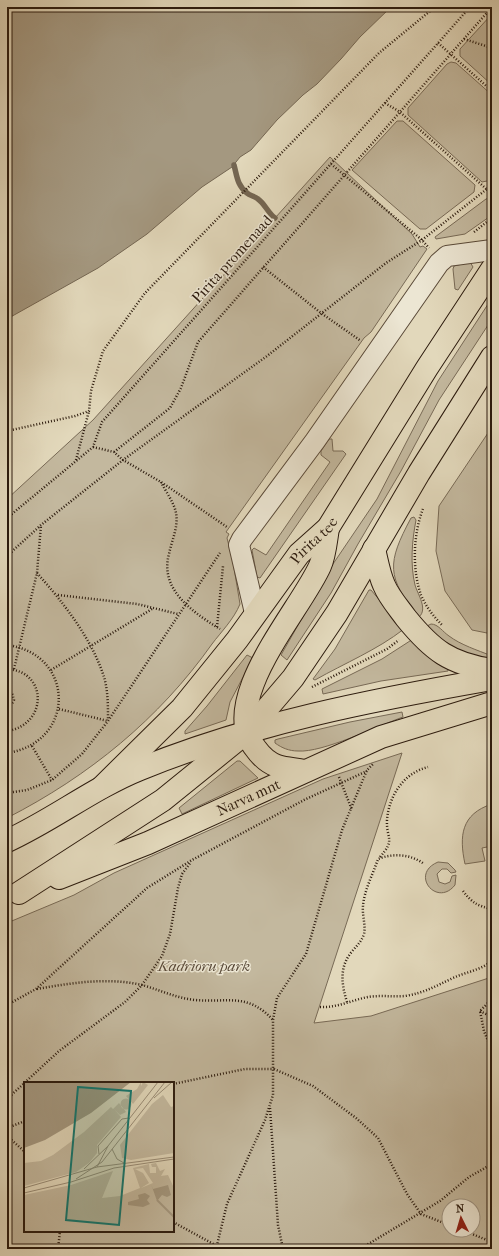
<svg xmlns="http://www.w3.org/2000/svg" width="499" height="1256" font-family="'IM FELL French Canon',serif">
  <rect width="100%" height="100%" fill="#e2d8bb"/>
  <filter id="stains"><feTurbulence type="fractalNoise" baseFrequency=".005" numOctaves="4"/><feColorMatrix values="0 0 0 0 .2 0 0 0 0 .09 0 0 0 0 .02 0 0 0 .5 -.17"/></filter>
  <radialGradient id="worn" r=".72"><stop offset=".6" stop-color="#630" stop-opacity="0"/><stop offset="1" stop-color="#630" stop-opacity=".3"/></radialGradient>
  <path fill="#c3b89e" stroke="#786a56" fill-rule="evenodd" d="M491 15H492V85L460 56V49Z
    M451 62 456 63 492 95V177L487 181 482 182 408 115V108L447 64Z
    M397 121H403L475 185 474 192 426 229H420L352 170Z
    M330 157 412 234 420 247 423 246 427 249 371 332 364 338 226 532 229 534 227 538 233 562 240 604C234 619 221 632 212 644 159 719 89 776 7 818V499L93 420Z
    M490 198 492 200V215L465 234 436 239 435 237 486 199Z
    M470 262 473 267 458 290 455 289 453 269 454 266Z
    M492 298V319L439 400 401 471 358 544 331 593 287 660 281 655 333 564 377 499 438 381Z
    M492 427V634L472 630 445 591 436 551 439 506Z
    M329 439H332L333 451H343L346 454 260 578 257 577 252 550 254 548 266 555 330 462 321 455V451Z
    M414 517 416 520C412 541 410 564 415 585 418 595 428 609 419 617 386 577 387 563 411 518Z
    M369 590H371L404 629C377 650 345 663 315 680L313 679 335 649Z
    M431 624C438 624 443 632 449 636 461 645 477 650 492 656L491 661C466 654 445 646 427 626Z
    M413 639 448 669V671L381 681 323 694 322 689 382 659Z
    M247 655 253 658 230 702 226 720 185 734V731L207 706Z
    M402 712 403 717C378 726 322 753 298 751 289 751 282 748 275 743V740L278 739 350 722Z
    M402 753 314 1023 371 1016 492 977V1249H7V923L74 895 114 873 323 779ZM25 1083H173V1231H25ZM449 1206H473V1230H449Z
    M237 761H240L258 778 182 814 179 808Z
    M492 804V846L482 848 485 861 465 864C459 836 461 814 492 804Z
    M438 862 448 863 455 870 456 872 451 873 447 869H442L437 874 439 882 445 884 450 882 452 876 456 875 455 885C437 908 409 874 438 862Z"/>
  <path fill="#a49880" stroke="#746652" d="M7 7H391L360 37 341 59 317 84 303 95 277 120 251 150 240 157 232 167 202 187 147 234 98 268 7 319Z"/>
  <g fill="none" stroke-linecap="round" stroke-linejoin="round">
    <path stroke="#746652" stroke-width="5.5" d="M234 165C237 176 237 185 247 193 250 196 255 196 258 199 265 204 268 213 275 218"/>
    <g stroke="#5a4a39" stroke-width="22">
      <path id="minor" d="M255 613 239 545 242 539 315 441 439 263 447 256 492 250"/>
    </g>
    <g stroke="#2c1b0e" stroke-width="24">
      <g id="major">
        <path d="M374 549C377 561 379 574 384 585 389 597 398 607 406 618 432 650 450 664 492 670"/>
        <path d="M304 771C295 769 286 769 277 766 269 763 261 756 256 749 216 702 300 611 320 566 325 555 326 540 328 528"/>
        <path id="s1" d="M102 787 182 708 237 640 299 554 328 528 427 368 492 269"/>
        <path d="M7 841C53 820 93 788 140 769 253 723 372 700 492 679"/>
        <path id="s2" d="M59 878 148 843 381 737 492 703"/>
        <path d="M19 893 163 800 247 732 293 678 337 613 419 473 492 357"/>
      </g>
    </g>
    <path stroke="#2c1b0e" stroke-width="2.5" stroke-dasharray="1 2" stroke-linecap="butt" d="M464 39 492 48
      M438 43 492 91
      M385 103 400 112 492 194
      M331 164 422 240 429 248
      M474 232 492 218
      M263 267 321 313 361 341
      M7 431 75 416 89 411 91 391 103 351 145 293 379 53 435 7
      M93 447 114 452 123 460 161 482 227 527
      M114 452 170 408 181 388 198 342 492 7
      M76 460 89 411
      M161 482C165 490 172 500 175 509 180 524 172 539 169 554 159 590 194 613 220 629
      M423 509C413 534 412 570 421 595 426 607 434 617 443 626
      M7 518 93 447 102 422 470 7
      M7 556 41 525 123 460 267 356 386 263 422 240 492 185
      M37 573C63 602 92 639 104 677 108 690 108 706 108 720
      M58 595 137 604 178 614
      M217 627 223 566
      M7 645C76 654 76 743 7 753
      M7 669C48 671 48 725 7 731
      M14 669 37 573 41 525
      M51 670 152 609
      M312 687 387 649 399 640
      M7 692 12 693 14 700 12 704 7 706
      M59 709 108 721
      M32 746 52 780
      M339 777 352 810
      M7 793 27 790 52 780 82 754 108 721 220 553
      M380 857C396 839 386 839 387 820 389 795 404 773 428 767
      M463 891C472 903 478 906 492 909
      M37 989C71 983 107 977 142 985 160 990 176 998 195 1000 228 1003 247 992 273 1020
      M492 999 480 1011 484 1031 492 1051
      M347 1002C342 986 339 969 350 954 355 947 361 943 364 934 366 925 362 916 363 906 364 891 373 874 378 859 393 853 411 854 424 864
      M7 1005 36 989 147 888 192 860 306 799 367 771
      M320 1007C337 1008 352 1000 368 997 380 995 392 997 405 996 424 993 436 986 453 978 466 972 481 970 492 961
      M480 1011 492 1017
      M274 1069 313 1086 356 1118 378 1138 407 1194 421 1214 449 1225
      M173 1084 245 1069H274
      M7 1099 59 1051 125 1002 142 985 162 956 170 934 178 888 182 874 191 862
      M270 1108 278 1225 283 1249
      M7 1128 25 1121
      M7 1136 25 1152
      M173 1222 217 1246
      M462 1230 492 1242
      M58 1249 60 1231
      M216 1249 227 1204 265 1120 273 1095V1020L277 998 306 954 342 830 367 770 373 764
      M360 1249 440 1201 469 1177 492 1164"/>
    <use href="#minor" stroke="#ece6d3" stroke-width="20"/>
    <use href="#major" stroke="#e2d8bb" stroke-width="22"/>
  </g>
  <g text-anchor="middle" dominant-baseline="central" stroke-width="3" stroke-linejoin="round" paint-order="stroke">
    <g font-size="15" fill="#2c1b0e" stroke="#ece6d3">
      <text transform="translate(232 259) rotate(-48)">Pirita promenaad</text>
      <text stroke="none"><textPath href="#s1" startOffset="326">Pirita tee</textPath></text>
      <text stroke="none"><textPath href="#s2" startOffset="206">Narva mnt</textPath></text>
    </g>
    <g font-size="15" font-style="italic" fill="#594a39" stroke="#ece6d3">
      <text x="204" y="966">Kadrioru park</text>
    </g>
  </g>
  <g transform="translate(24 1082)">
    <rect width="150" height="150" fill="#e2d8bb"/>
    <path d="M117 0V4L119 0 124 3 109 22 102 14 113 7ZM139 13 147 25 150 24V71L107 78 98 76 96 63 128 22ZM96.5 22a5.5 5.5 0 1 1 11 0a5.5 5.5 0 1 1-11 0ZM95 21 102 30 96 33 90 27 97 35 73 63V71L65 81 52 90 0 104V81L17 79 29 73 60 50 87 25 89 27ZM132 81 136 89 141 87 137 94 144 93 150 106V150H0V113L47 103 89 89 78 116 96 114 116 106 109 86 125 82 126 91H132V85H128L127 82ZM119 86 129 101 117 106 125 101 119 91 111 87Z" fill="#c3b89e" fill-rule="evenodd"/>
    <path d="M0 0H107L67 31 21 58 0 66ZM127 102 129 107 144 103 147 113 143 115 138 113 133 119ZM121 111 126 114 123 118 126 122 119 125 104 123V120L115 117 114 113Z" fill="#a49880"/>
    <path fill="none" stroke="#a49880" stroke-width="2" d="M133 118 150 135"/>
    <path fill="none" stroke="#998c76" stroke-width="1" d="M130 16 148 0M88 67 93 77 100 81M75 72 74 64 98 37 105 36M73 85 84 64M60 87 84 64 134 0M52 97 78 80 141 0M0 106 73 85 150 75M0 111 47 100 90 86 150 77"/>
    <path fill="#0f766e" fill-opacity="0.15" stroke="#0f766e" stroke-width="2" d="M54 5 107 9 95 143 42 138Z"/>
    <rect width="150" height="150" fill="none" stroke="#2c1b0e" stroke-width="2"/>
  </g>
  <rect width="499" height="1256" fill="none" stroke="#e2d8bb" stroke-width="24"/>
  <rect x="8" y="8" width="483" height="1240" fill="none" stroke="#2c1b0e" stroke-width="2"/>
  <rect x="12" y="12" width="475" height="1232" fill="none" stroke="#2c1b0e"/>
  <g transform="translate(461 1218) rotate(355)"><circle r="19" fill="#ece6d3" stroke="#9f9584"/>
  <path d="M0-3L7 15L0 10L-7 15Z" fill="#8f2418"/>
  <text y="-6" font-size="11" font-weight="bold" text-anchor="middle" fill="#2c1b0e">N</text>
  </g>
  <rect width="100%" height="100%" filter="url(#stains)"/>
  <rect width="100%" height="100%" fill="url(#worn)"/>
</svg>
